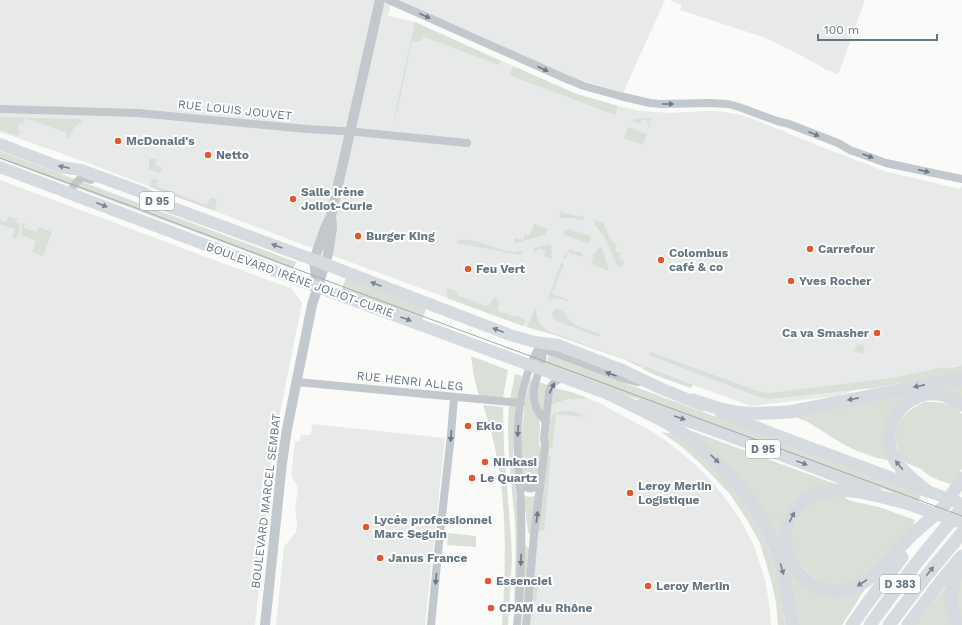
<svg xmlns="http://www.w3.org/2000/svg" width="962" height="625" font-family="'Work Sans',sans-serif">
  <rect width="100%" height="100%" fill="#fafaf8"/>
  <path fill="#e8e9e9" d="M0 0H392L388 16 415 22 564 89 577 94 618 106 640 111 671 113 706 111H718L741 115 751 118 817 145 884 171 960 189 962 187V365L891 378 837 396 751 406 693 385 691 388 655 375 626 360 555 335 533 329 523 326 304 245 69 156 0 132Z
    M399 0H665L623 93 568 76Z
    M670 0H865L838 75 828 70H827L793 51 763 37 680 10 682 5Z
    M0 180 292 289 302 303 273 448 268 495 261 501 260 509 267 516 255 625H0Z
    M553 394 585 397 601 404 653 432 665 440 689 459 706 475 729 503 740 519 754 546 765 580 769 603 771 625H528Z
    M312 424 445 438 425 625H276L284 547 296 532 297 522 295 511 298 487 291 475 295 441 299 442 301 435H311Z"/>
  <path fill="#dadfd7" d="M415 22 501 61 499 65 424 37 420 42 412 41 399 103 392 128Z
    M513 66 577 94 618 106 615 115 509 75Z
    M0 117 80 119 82 123C72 124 73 134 67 139L66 138 67 133 25 118 23 124 20 123 18 130 20 131 18 136 0 130Z
    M651 118V122L649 128 648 127 650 122 642 119 639 124 633 121 634 119H635Z
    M628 127 647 134 643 145 624 138Z
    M0 151 296 262 293 269 0 159Z
    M149 159H157L155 165 162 168 160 173 149 169Z
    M155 179 158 180 156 186 206 205 211 198 217 199 215 211 150 187C151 183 151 179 155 179Z
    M562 208V212L580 217 582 214 584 217 583 219 580 220 573 218H559Z
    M8 216 17 219 16 222 20 224 19 233 16 239 12 238 15 229 0 224V220L6 222Z
    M594 219 603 223C607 230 610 242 617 245L615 251 621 253 619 259 622 260 624 263 621 267H619L617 266C612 254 608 240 599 230 596 226 594 225 594 219Z
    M22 223 25 224 24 228 37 232 39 227 52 232 43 256 32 252 36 241 21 235Z
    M534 224 548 229 545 235 514 243 515 238 523 240 525 234 530 235Z
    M566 229H569L590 236 591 240 590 242 588 243 567 236 564 234V232Z
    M461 240C482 238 501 256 522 251L523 252 521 255 457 243V241Z
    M551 244 552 259 544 256 546 251 538 248 536 253 533 251 534 248Z
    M600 247 602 248 609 270V271L591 264 593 258V254Z
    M570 249 583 254V256L581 257 568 252 565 260 563 258 565 254Z
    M561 263 564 264 552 294 568 300 567 302C561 299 556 296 549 300L548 299Z
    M346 278 426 309 422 320 341 291Z
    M449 288 456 291 459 296 486 306 490 305C492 302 492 298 496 297 501 301 498 305 497 310L513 316 520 317 526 320 523 326 447 298V289Z
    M536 307C536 318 539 325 548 331L641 365 640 367 626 360 555 335 527 327Z
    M554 309C564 307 566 318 573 323 580 328 592 331 600 334L599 337 555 320C552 317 551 313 554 309Z
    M857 343 865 346 863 354 854 351Z
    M650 352 758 391 770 393 891 378 945 367V368L950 367 951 368 962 365V372L926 379 874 388 769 399 756 396 649 355Z
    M549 355 922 493 918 502 668 409 613 391 545 365Z
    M471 356 508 370 503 398 479 396 474 377Z
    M644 366 693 385 691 388 655 375 643 369Z
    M515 374 522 376 517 399H510Z
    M530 379 533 380 540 426 539 445 543 450 538 478 532 486 523 482 521 443 525 401Z
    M962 381V399L943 391 938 386Z
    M539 382 547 385 545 394 543 410 542 411 537 397Z
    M555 388 571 392 585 397V399H567L553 404 552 403 553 394Z
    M916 390 904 400 887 460 877 458 857 451 843 444 806 421 789 415Z
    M924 402C939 402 952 402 962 414V469L950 484C943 482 936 479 930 476 925 473 922 469 917 467 912 465 904 463 901 459 898 455 897 449 896 444 892 423 907 410 924 402Z
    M483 405 503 407 504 449 511 537 512 559 508 625H502C507 551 508 476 483 405Z
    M509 405 515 406 516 407 514 427 513 457 518 514 517 601 514 600C515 571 517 541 514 512 511 476 506 440 509 405Z
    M561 411H573L587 417 556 414 552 449 548 443 550 420 554 413Z
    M681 427 838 485 828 486 782 531 806 586 865 589 842 625H795L771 530Z
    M661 432 667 433H672C680 439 689 445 697 451 734 481 763 525 776 571 781 588 783 607 785 625H778L776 602 771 580 760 543 746 518 729 493 702 465 682 447Z
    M548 454 551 457 544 531 537 530Z
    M842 494 847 499 851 501 879 507 915 520 913 526C896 545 878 571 855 581 835 590 817 583 803 567 801 565 799 563 797 560 787 538 796 510 818 500 826 497 834 496 842 494Z
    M537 495 532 533H528L524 496 531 497Z
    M448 533 476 536V547L447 545Z
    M525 543 527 547 531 548 526 600H522Z
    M962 573V620L956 601V588Z
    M533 576H537V578H539L536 601 531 600Z
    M947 585 953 625H916Z"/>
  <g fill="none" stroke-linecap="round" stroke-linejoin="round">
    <path stroke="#c3c8cc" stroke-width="8" d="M389 0 562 77 584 86 620 96 650 103 661 104 708 103 728 104 739 107 777 121 789 124 838 143 850 150 886 163 962 179
      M0 109 138 113 307 129 357 132 467 143
      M70 194 74 185 82 177 91 180
      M539 346C542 350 543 355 542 360 538 377 529 391 537 409 539 414 543 418 546 422
      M297 382 521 403
      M519 484C530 491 535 490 541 479
      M431 625 440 533 451 435 454 397
      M517 625C521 585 522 546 521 506 521 490 518 474 518 457 516 422 520 385 536 353L537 351 541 349 555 353 622 378 638 382
      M526 625 534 535 545 447 544 438 549 392C551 384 555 380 563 378"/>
    <path stroke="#c3c8cc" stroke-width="10" d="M317 285 314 260 326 226 331 216 380 0
      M265 625 282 463 287 429 312 305 328 254 332 228 331 216"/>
    <path stroke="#d6dbdf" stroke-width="12" d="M0 144 60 167 81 170 144 193 162 204 325 264 510 335 535 342 558 345 620 369 662 389 702 405
      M0 167 317 287 617 397
      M642 405C721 432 799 461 876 492
      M721 413 774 434 962 504
      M893 499 962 523"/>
    <path stroke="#d6dbdf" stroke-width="13" d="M609 394C629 404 650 413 669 424 716 454 756 497 776 550 785 574 788 600 792 625
      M693 400C710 406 727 412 745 413 760 414 774 413 789 412L962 378
      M927 491C915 481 901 471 893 457 889 451 889 443 889 436 890 412 913 392 937 394 946 395 955 400 962 405
      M902 502C881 497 849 487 828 491 776 500 772 570 821 588 832 592 844 592 854 588 876 578 893 553 910 537 921 526 934 517 944 506 951 497 956 487 962 478
      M852 625 869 601 902 557
      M870 625C899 584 929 546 962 508
      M889 625 927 575 962 533
      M908 625 942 580 962 556
      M959 625C947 604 949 585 962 565"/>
    <path stroke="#a2aab0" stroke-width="1" d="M0 158 131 206 341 286 962 516"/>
  </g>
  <defs><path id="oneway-solid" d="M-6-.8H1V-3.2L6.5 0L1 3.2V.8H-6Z"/></defs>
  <g fill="#6a7a87">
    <use href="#oneway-solid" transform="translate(425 16) rotate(24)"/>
    <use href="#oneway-solid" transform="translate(543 69) rotate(24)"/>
    <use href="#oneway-solid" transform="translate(668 104)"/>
    <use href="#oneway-solid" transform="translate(814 134) rotate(22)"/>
    <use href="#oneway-solid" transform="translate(868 156) rotate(20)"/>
    <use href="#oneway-solid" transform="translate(924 171) rotate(13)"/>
    <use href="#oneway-solid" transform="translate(611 374) rotate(-160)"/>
    <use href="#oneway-solid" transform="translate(552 388) rotate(-65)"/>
    <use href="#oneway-solid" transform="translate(518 431) rotate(94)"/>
    <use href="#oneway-solid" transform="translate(451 436) rotate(95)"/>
    <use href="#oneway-solid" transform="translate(537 517) rotate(-82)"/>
    <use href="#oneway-solid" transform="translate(521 560) rotate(92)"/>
    <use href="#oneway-solid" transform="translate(436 579) rotate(96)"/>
  </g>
  <g fill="#768591">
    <use href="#oneway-solid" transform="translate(64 167) rotate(-168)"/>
    <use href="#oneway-solid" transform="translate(102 205) rotate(21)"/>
    <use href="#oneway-solid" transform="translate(277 246) rotate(-160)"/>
    <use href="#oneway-solid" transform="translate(376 284) rotate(-159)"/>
    <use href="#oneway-solid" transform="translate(406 319) rotate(20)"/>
    <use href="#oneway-solid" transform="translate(498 330) rotate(-159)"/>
    <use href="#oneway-solid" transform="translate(919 386) rotate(169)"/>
    <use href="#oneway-solid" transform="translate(853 399) rotate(169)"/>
    <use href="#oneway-solid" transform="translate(680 418) rotate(19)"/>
    <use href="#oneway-solid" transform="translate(715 459) rotate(44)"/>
    <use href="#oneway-solid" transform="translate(802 463) rotate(20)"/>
    <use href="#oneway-solid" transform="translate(899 465) rotate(-129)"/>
    <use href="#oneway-solid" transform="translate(792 517) rotate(-64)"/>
    <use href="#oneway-solid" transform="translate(782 569) rotate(74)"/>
    <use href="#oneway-solid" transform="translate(930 571) rotate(-51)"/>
    <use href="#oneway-solid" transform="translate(862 583) rotate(147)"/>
  </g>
  <g fill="#e4572e" stroke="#fff" stroke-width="1.5">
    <circle cx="118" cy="141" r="4"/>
    <circle cx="208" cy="155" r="4"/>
    <circle cx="293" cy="199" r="4"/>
    <circle cx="358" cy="236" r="4"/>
    <circle cx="810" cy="249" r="4"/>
    <circle cx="661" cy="260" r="4"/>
    <circle cx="468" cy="269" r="4"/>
    <circle cx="791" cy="281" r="4"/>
    <circle cx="877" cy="333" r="4"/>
    <circle cx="468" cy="426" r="4"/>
    <circle cx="485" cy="462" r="4"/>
    <circle cx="472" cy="478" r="4"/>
    <circle cx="630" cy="493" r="4"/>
    <circle cx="366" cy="527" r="4"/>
    <circle cx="380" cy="558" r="4"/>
    <circle cx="488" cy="581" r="4"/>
    <circle cx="648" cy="586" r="4"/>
    <circle cx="491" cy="608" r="4"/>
  </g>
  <g text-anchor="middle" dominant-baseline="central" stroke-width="4" stroke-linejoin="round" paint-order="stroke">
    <g fill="#fff" stroke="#939fa8" stroke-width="1">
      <rect x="140" y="192" width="34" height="18" rx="3"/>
      <rect x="746" y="440" width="34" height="18" rx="3"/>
      <rect x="880" y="575" width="40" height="18" rx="3"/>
    </g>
    <g font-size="11" font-weight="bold" fill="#657683">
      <text x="157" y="201">D 95</text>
      <text x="763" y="449">D 95</text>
      <text x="900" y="584">D 383</text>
    </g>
    <g font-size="12" fill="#657683" stroke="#fff">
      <text transform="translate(235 110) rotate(6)">RUE LOUIS JOUVET</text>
      <text transform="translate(300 280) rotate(20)">BOULEVARD IRÈNE JOLIOT-CURIE</text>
      <text transform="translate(410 381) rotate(6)">RUE HENRI ALLEG</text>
      <text transform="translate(266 501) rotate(-83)">BOULEVARD MARCEL SEMBAT</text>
    </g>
    <g font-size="12" font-weight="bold" fill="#657683" stroke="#fff" text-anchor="start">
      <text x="126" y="141">McDonald's</text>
      <text x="216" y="155">Netto</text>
      <text x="301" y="192">Salle Irène<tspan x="301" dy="14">Joliot-Curie</tspan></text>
      <text x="366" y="236">Burger King</text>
      <text x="818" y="249">Carrefour</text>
      <text x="669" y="253">Colombus<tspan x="669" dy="14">café &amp; co</tspan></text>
      <text x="476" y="269">Feu Vert</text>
      <text x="799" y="281">Yves Rocher</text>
      <text x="869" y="333" text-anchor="end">Ca va Smasher</text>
      <text x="476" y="426">Eklo</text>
      <text x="493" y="462">Ninkasi</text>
      <text x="480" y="478">Le Quartz</text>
      <text x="638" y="486">Leroy Merlin<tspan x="638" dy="14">Logistique</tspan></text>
      <text x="374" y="520">Lycée professionnel<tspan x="374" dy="14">Marc Seguin</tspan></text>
      <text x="388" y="558">Janus France</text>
      <text x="496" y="581">Essenciel</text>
      <text x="656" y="586">Leroy Merlin</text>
      <text x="499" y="608">CPAM du Rhône</text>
    </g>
  </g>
  <path d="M818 34v6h119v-6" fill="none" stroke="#657683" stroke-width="2"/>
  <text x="824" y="34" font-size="12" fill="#657683" stroke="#ffffff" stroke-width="3" paint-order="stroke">100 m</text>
</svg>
